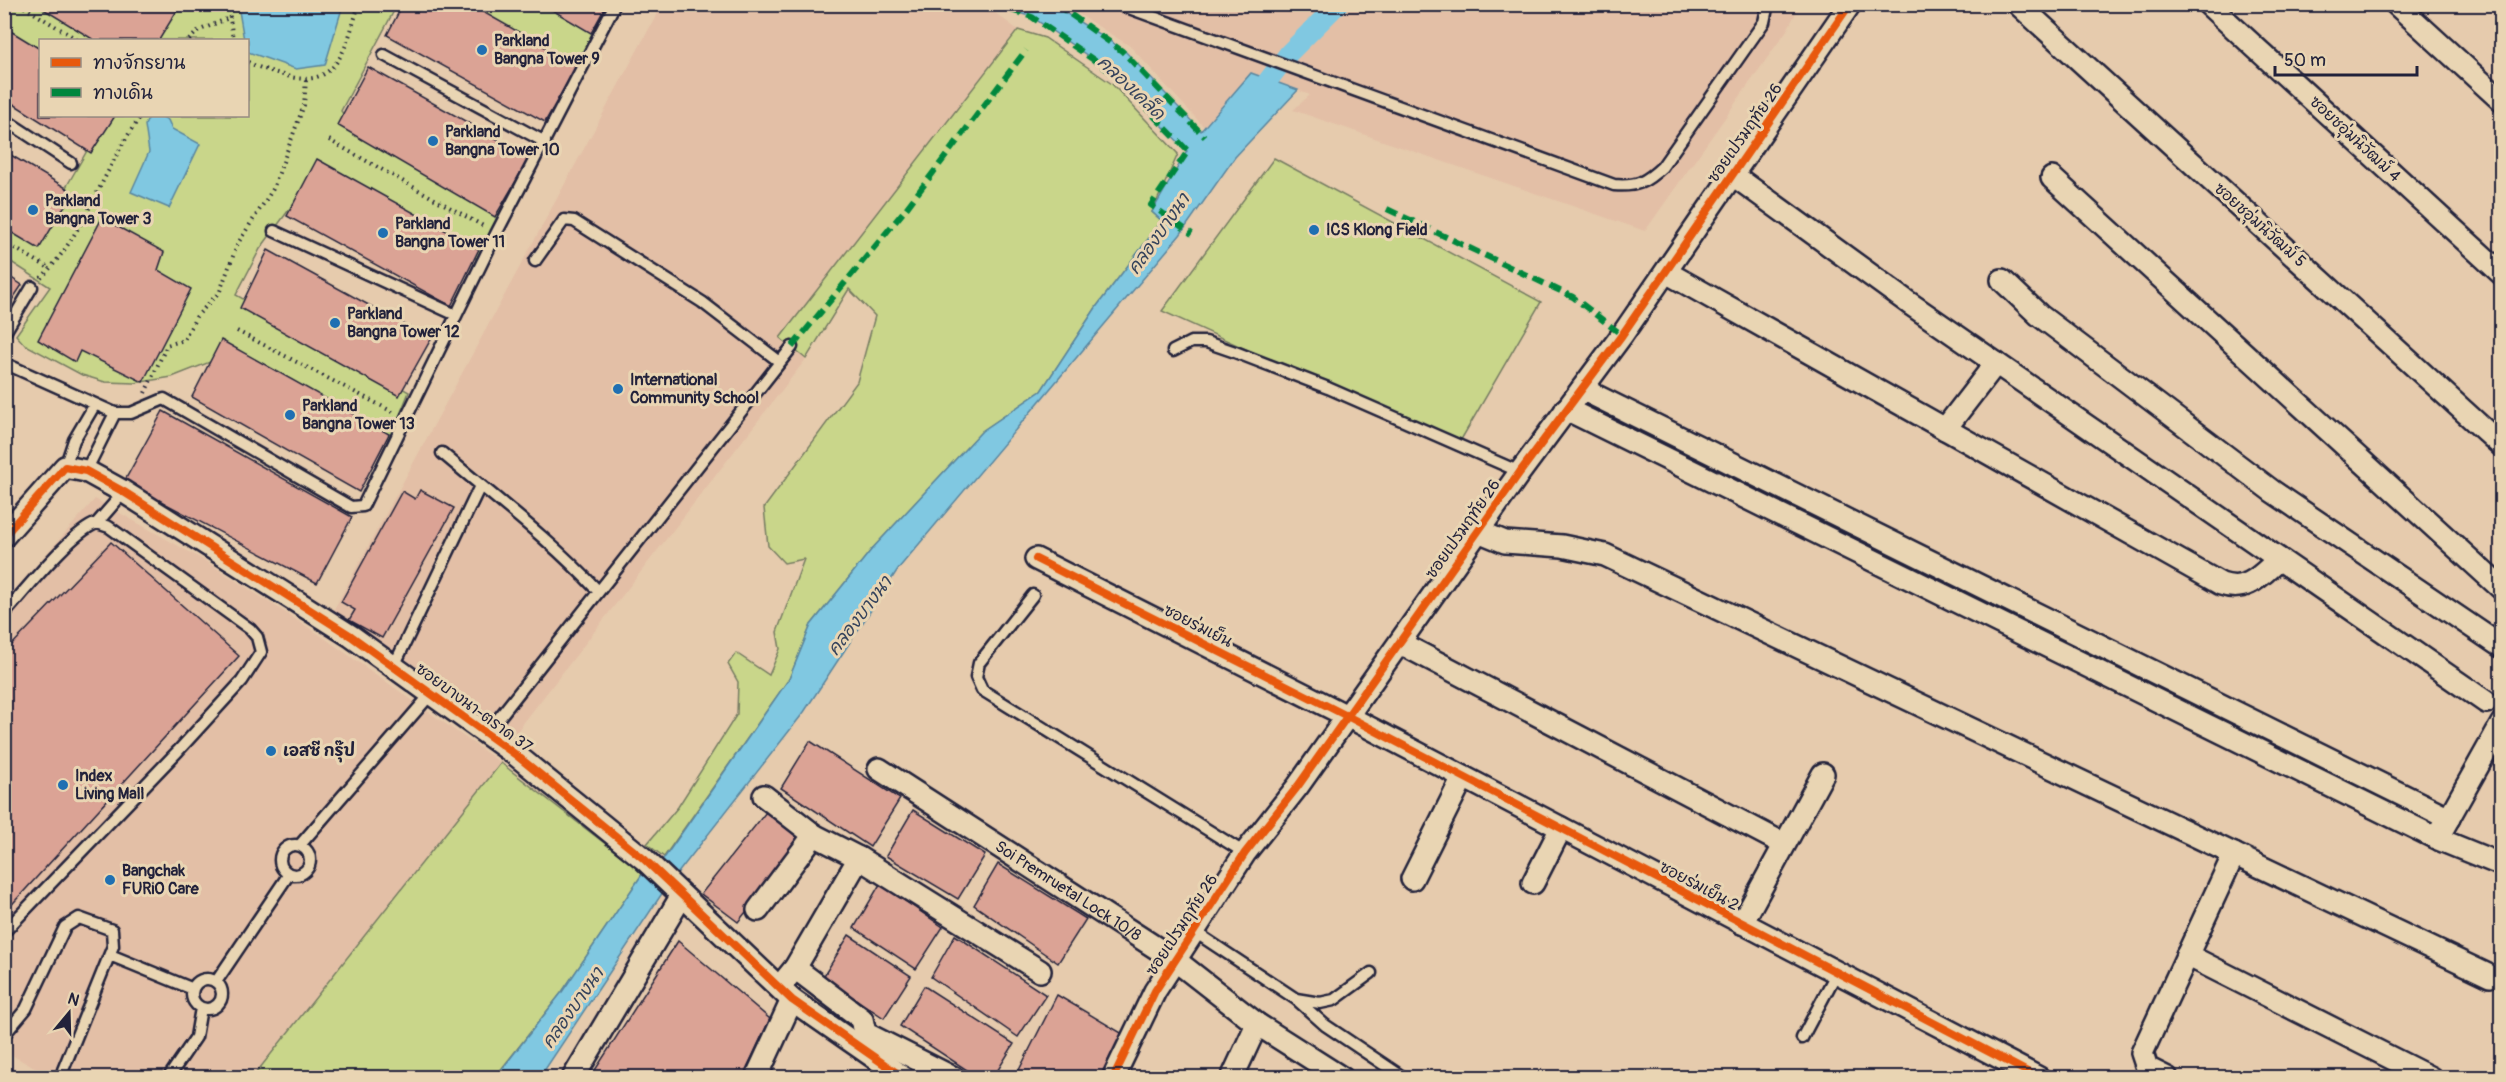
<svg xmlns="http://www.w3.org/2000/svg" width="2506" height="1082" font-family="Pangolin,'Playpen Sans Thai',sans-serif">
  <rect width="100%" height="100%" fill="#e6cbad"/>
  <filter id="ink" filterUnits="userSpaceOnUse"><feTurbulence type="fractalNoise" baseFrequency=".0167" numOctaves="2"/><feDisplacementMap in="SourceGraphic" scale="12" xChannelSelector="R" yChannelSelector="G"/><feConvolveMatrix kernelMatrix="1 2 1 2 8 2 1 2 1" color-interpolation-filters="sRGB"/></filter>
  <g filter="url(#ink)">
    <path fill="#e3bfa6" d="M662 5H972L994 12 1018 30 781 338 806 359 511 739 422 670 333 611Z
      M1064 5H1800L1787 30 1645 231 1293 110 1310 95 1252 73 1204 127 1130 46Z
      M95 499 207 562 320 635 501 763 252 1077H50L5 1051V601Z"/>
    <path fill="#c9d68a" stroke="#767c62" stroke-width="1.5" d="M177 4 397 5 341 111 352 125 506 205 479 260 316 173 260 249 236 295 409 392 390 439 220 358 172 377 135 383 105 382 82 375 24 344 16 335 50 287 5 258 4 214 38 236 107 116H248V40H151Z
      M4 5H43L104 40H40V61L5 39Z
      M429 5H570L602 22 576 75Z
      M1018 30 1045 38 1112 84 1178 154 1152 212 1162 221 1097 306 1041 391 982 431 872 549 811 625 789 679 664 857 647 844 678 807 737 714 738 682 728 664 736 653 769 675 780 649 777 632 804 559 784 563 768 546 764 508 857 382 875 316 849 289 806 359 780 338Z
      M1274 158 1541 302 1458 445 1162 311Z
      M501 763 643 873 562 992 495 1077 252 1078Z"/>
    <path fill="#80c8e1" stroke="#5a869f" stroke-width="1.5" d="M238 5H343L325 65 296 69 248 52V40H244Z
      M993 5H1053L1124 50 1201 131 1251 73 1298 90 1235 157 1180 235 898 569 804 712 663 892 540 1077 495 1078 562 992 643 873 665 857 789 679 811 625 872 549 982 431 1041 391 1097 306 1162 221 1152 212 1187 151 1111 72 1032 17Z
      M161 116 168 120 172 129 200 144 169 208 131 192 149 152 145 125 149 117Z"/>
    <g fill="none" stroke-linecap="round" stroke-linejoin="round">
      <path stroke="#80c8e1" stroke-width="20" d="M1254 99 1289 53 1338 4"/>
    </g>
    <path fill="#dba395" stroke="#22223b" stroke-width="1.5" d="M35 4H170L178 9 159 40H94Z
      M403 4H469L577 65 545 122 387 35Z
      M542 4H607L591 33Z
      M4 27 40 49V116H115L91 153 4 98Z
      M368 67 530 157 495 217 337 125Z
      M4 151 73 192 39 249 4 228Z
      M317 159 479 249 451 306 287 216Z
      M102 218 164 252 158 270 191 289 143 382 80 351 75 362 38 340Z
      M268 250 431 339 399 396 240 308Z
      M4 273 22 285 4 312Z
      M221 340 389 434 359 492 192 397Z
      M163 411 352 517 317 583 124 482Z
      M420 490 454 508 382 638 349 620 355 610 341 602 402 491 415 499Z
      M111 542 239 656 4 913V653Z
      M810 741 900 799 870 847 781 788Z
      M770 807 805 838 738 922 701 894Z
      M913 810 985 855 958 899 886 856Z
      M998 864 1086 919 1058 963 974 905Z
      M880 884 943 927 916 969 854 928Z
      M849 935 911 976 884 1018 823 977Z
      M955 935 1046 995 1018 1037 931 977Z
      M678 941 770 1019 742 1078H590Z
      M924 986 1014 1044 993 1078H979L900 1026Z
      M1057 995 1123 1034 1100 1078H1015Z"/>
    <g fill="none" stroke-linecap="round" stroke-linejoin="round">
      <g stroke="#22223b" stroke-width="15">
        <path id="lane" d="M1118 4 1614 185C1637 187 1646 182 1662 167L1764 22 1768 4
          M384 55 545 142
          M4 119 71 163
          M274 231 456 315
          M535 261 564 220 574 221 702 302 780 362
          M4 334 32 287
          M1173 351 1191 342H1206L1235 352 1328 388 1520 472
          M4 363 115 413H131L164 399 351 507 363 506 496 234 615 4
          M442 453C495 498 551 540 598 591
          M65 467 74 440 94 406
          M86 471 115 413
          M97 523 124 492
          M1033 595 979 663 976 677 982 690 1245 853
          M4 614C25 591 71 532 97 523L109 527 250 629 257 637 261 652 242 681 178 751 4 932
          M394 666 480 486
          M487 733 792 347
          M280 860a15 15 0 1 1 30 0a15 15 0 1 1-30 0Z
          M300 845 430 695
          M1195 932 1296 999 1320 1003 1334 1000 1371 973
          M110 955 193 989
          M192 994a15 15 0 1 1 30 0a15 15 0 1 1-30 0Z
          M216 982 289 874
          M1296 999 1325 1025 1404 1078
          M4 1035 26 1009 65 927 79 918 112 930 113 946 63 1070V1078
          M1802 1038 1837 972
          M168 1078 196 1037 201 1008"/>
      </g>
      <g stroke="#22223b" stroke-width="26">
        <g id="street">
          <path d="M2018 4 2502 446"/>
          <path d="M2208 4 2502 274"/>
          <path d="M2396 4 2502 101"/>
          <path d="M1733 175 1909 303 2486 702"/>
          <path d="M2052 178 2502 589"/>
          <path d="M1666 272 2221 584C2247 593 2260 576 2279 559"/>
          <path d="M2002 280 2039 315 2272 491 2502 647"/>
          <path d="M1582 389 2449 818"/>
          <path d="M1566 409 2438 839 2502 865"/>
          <path d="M1945 429 1996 363"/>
          <path d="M1478 531 1505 542 1562 546 1605 555 2490 976"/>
          <path d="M4 536 65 467 86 471 124 492 351 636 516 755 644 859 792 1000 904 1078"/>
          <path d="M1036 559 1347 716 2039 1078"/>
          <path d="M1400 643 1784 844"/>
          <path id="s1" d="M879 769 1175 960 1257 1024 1342 1078"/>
          <path d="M764 796 814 835 859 858 1040 971"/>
          <path d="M2442 830 2502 723"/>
          <path d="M1412 879 1463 777"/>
          <path d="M1533 883 1561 828"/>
          <path d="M758 910 814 835"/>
          <path d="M1742 923 1823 774"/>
          <path d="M2187 955 2431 1078"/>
          <path d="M795 968 862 1019 865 1033 954 1078"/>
          <path d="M786 979 795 968 859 858"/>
          <path d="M573 1078 681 897"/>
          <path d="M756 1078 792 1000"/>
          <path d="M1113 1078 1155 991 1245 853 1298 786 1520 472 1622 335 1850 4"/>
          <path d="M1232 1078 1257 1024"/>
          <path d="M2167 1078 2147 1068 2142 1053 2234 854"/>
        </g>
      </g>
      <path stroke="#22223b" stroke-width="4" stroke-dasharray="1.5 4.5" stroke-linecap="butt" d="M19 4 78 40
        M228 4 233 40
        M189 40 198 31 231 17
        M248 62C258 68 271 71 283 75 338 92 346 47 359 4
        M329 140 485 227
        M4 242 49 268
        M41 278C86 233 104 166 141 116
        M237 331 393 412
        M145 393 167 345 184 340 196 317 220 291 238 243 273 189 304 105 306 80"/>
      <use href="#lane" stroke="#e9d5b3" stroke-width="10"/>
      <use href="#street" stroke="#e9d5b3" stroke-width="21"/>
      <path stroke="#00873e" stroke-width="6" stroke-dasharray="12 6" stroke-linecap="butt" d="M993 4 1032 17 1111 72 1188 151 1151 205 1192 234
        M1056 4 1122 51 1205 137
        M1387 209 1573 297 1622 335
        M792 347 905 210 1026 50"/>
      <g stroke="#e9d5b3" stroke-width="11">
        <path id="cycleway" d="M4 536 65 467 86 471 124 492 351 636 516 755 644 859 792 1000 904 1078
          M1036 559 1347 716 2039 1078
          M1113 1078 1155 991 1245 853 1298 786 1520 472 1622 335 1850 4"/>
      </g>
      <use href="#cycleway" stroke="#e8590c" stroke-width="8"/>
    </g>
  </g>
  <g fill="#1f6fb2" stroke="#e9d5b3" stroke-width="2">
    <circle cx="482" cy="50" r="6"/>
    <circle cx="433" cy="141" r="6"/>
    <circle cx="33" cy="210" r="6"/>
    <circle cx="1314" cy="230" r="6"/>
    <circle cx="383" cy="233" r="6"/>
    <circle cx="335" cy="323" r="6"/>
    <circle cx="618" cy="389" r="6"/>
    <circle cx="290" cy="415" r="6"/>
    <circle cx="271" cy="751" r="6"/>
    <circle cx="63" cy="785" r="6"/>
    <circle cx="110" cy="880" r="6"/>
  </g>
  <g text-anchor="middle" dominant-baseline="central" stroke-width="6" stroke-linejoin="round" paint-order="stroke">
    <g font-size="16" font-weight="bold" fill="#22223b" stroke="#e9d5b3" text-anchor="start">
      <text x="494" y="41">Parkland<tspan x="494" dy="18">Bangna Tower 9</tspan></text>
      <text x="445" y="132">Parkland<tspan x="445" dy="18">Bangna Tower 10</tspan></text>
      <text x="45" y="201">Parkland<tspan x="45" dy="18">Bangna Tower 3</tspan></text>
      <text x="395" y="224">Parkland<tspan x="395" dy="18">Bangna Tower 11</tspan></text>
      <text x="1326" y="230">ICS Klong Field</text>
      <text x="347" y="314">Parkland<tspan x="347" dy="18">Bangna Tower 12</tspan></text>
      <text x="630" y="380">International<tspan x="630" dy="18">Community School</tspan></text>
      <text x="302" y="406">Parkland<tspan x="302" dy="18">Bangna Tower 13</tspan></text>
      <text x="283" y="751">เอสซี กรุ๊ป</text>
      <text x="75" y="776">Index<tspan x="75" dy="18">Living Mall</tspan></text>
      <text x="122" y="871">Bangchak<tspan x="122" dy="18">FURiO Care</tspan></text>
    </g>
    <g font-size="16" fill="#22223b" stroke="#e9d5b3">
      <text transform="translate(1745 133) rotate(-55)">ซอยเปรมฤทัย 26</text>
      <text transform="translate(2355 139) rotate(43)">ซอยชอุ่มนิวัฒม์ 4</text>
      <text transform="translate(2260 225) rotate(42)">ซอยชอุ่มนิวัฒม์ 5</text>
      <text transform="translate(1463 529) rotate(-55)">ซอยเปรมฤทัย 26</text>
      <text transform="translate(1198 626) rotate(27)">ซอยร่มเย็น</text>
      <text transform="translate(474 708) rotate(36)">ซอยบางนา-ตราด 37</text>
      <text transform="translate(1699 886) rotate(28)">ซอยร่มเย็น 2</text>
      <text stroke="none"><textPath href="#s1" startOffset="225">Soi Premruetal Lock 10/8</textPath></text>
      <text transform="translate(1182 925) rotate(-57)">ซอยเปรมฤทัย 26</text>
    </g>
    <g font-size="18" font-style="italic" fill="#35435c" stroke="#e9d5b3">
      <text transform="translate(1131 88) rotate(43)">คลองเคล็ด</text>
      <text transform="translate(1159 234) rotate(-55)">คลองบางนา</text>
      <text transform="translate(860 616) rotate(-53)">คลองบางนา</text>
      <text transform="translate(573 1008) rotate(-55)">คลองบางนา</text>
    </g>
  </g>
  <rect width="2506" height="1082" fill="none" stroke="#e9d5b3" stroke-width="24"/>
  <rect x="12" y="12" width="2482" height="1058" fill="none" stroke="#22223b" stroke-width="2" filter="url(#ink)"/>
  <rect x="39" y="39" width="210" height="78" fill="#e9d5b3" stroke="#998d83" stroke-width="1.5"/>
  <rect x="51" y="58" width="30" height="9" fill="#e8590c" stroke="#998d83" stroke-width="1.5"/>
  <text x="93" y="69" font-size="18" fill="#22223b">ทางจักรยาน</text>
  <rect x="51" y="88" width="30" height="9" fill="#00873e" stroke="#998d83" stroke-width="1.5"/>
  <text x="93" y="99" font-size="18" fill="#22223b">ทางเดิน</text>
  <g transform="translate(69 1013) rotate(19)" stroke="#e9d5b3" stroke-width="4.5" paint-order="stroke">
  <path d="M0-4.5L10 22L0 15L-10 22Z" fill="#22223b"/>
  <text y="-9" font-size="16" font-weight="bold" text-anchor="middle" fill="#22223b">N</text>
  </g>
  <path d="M2275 66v9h142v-9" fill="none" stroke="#22223b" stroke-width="3"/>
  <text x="2284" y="66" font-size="18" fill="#22223b" stroke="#e9d5b3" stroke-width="4.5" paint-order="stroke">50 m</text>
</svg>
